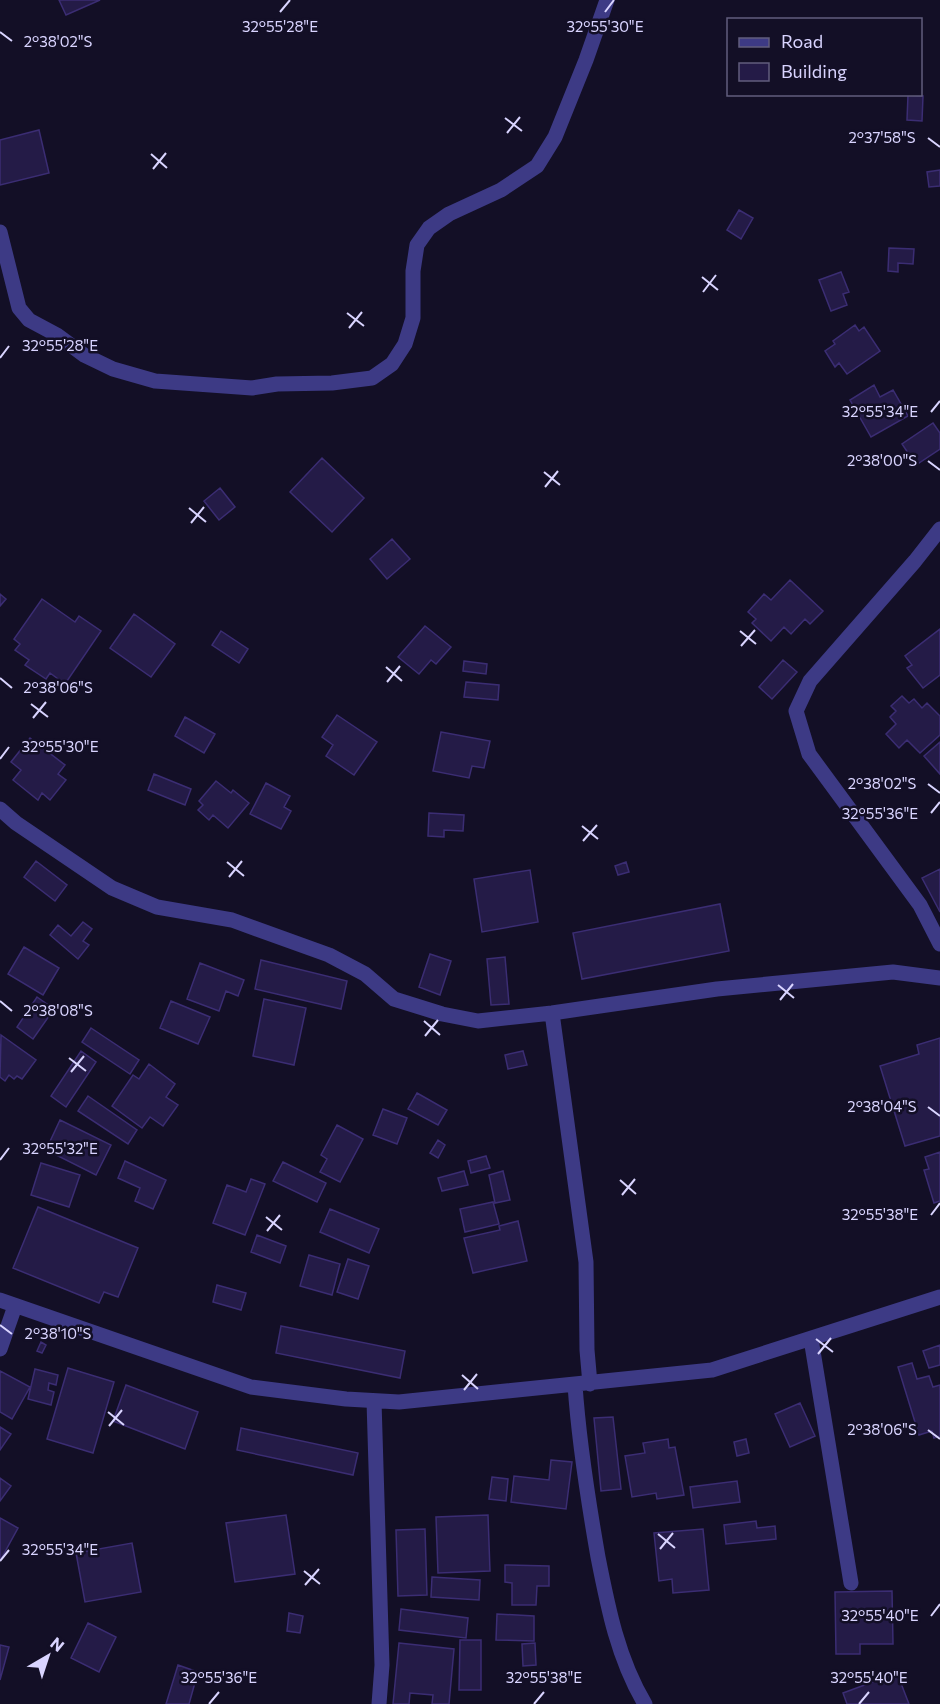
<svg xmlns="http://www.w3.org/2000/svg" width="940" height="1704" font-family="Commissioner,sans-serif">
  <rect width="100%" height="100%" fill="#130f26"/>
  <path fill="#241b47" stroke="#3b2d73" stroke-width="1.5" d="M59 0H100L66 15Z
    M908 95 923 96 922 121 907 120Z
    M39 130 49 173 0 185V140Z
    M940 170V186L929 187 927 172Z
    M739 210 753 218 741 239 727 230Z
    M889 248 914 249 913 264 898 263V272L888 271Z
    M841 272 849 292 843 294 847 305 831 311 819 280Z
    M855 325 859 331 864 327 880 351 847 374 839 363 835 367 825 351 835 344 833 341Z
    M874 385 880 397 893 390 908 416 871 437 850 400Z
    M933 423 940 433V449L916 465 902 444Z
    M322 458 364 498 332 532 290 492Z
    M220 488 235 507 219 520 204 501Z
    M392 539 410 559 387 579 370 559Z
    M790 580 823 611 810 624 805 619 791 634 784 627 771 641 752 623 756 619 748 612 764 594 771 600Z
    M0 594 6 599 0 606Z
    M42 599 75 622 79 616 101 631 65 684 50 673 46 679 25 665 29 660 15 650 20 644 14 639Z
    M134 614 175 644 151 677 110 648Z
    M425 626 451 647 436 664 431 660 419 674 398 657Z
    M940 629V675L923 688 907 668 912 665 905 656Z
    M221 631 248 649 239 663 212 645Z
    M783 660 797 672 772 699 759 687Z
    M464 661 487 664 486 674 463 671Z
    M466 682 499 685 498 700 464 697Z
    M902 696 909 703 914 699 922 708 927 703 940 716V735L920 753 907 740 899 748 886 734 896 724 890 717 896 711 891 706Z
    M337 715 377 742 354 775 326 756 333 745 322 737Z
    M185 717 215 734 204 753 175 736Z
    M441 732 490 741 484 768 472 766 469 778 433 771Z
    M30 738 65 765 58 774 66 780 50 800 42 793 38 800 13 780 21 770 11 762Z
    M940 742V774L924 756Z
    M154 774 191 789 185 805 148 790Z
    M216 781 231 793 233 790 249 803 228 828 213 815 209 820 198 810 203 805 199 801Z
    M266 783 290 796 284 807 291 811 281 829 250 814Z
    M429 813 464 815 463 831 444 830V837L428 836Z
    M36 861 67 885 55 901 24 877Z
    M626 862 629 872 618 875 615 866Z
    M940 869V912L922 878Z
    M530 870 538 922 482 932 474 879Z
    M720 904 729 951 582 979 573 933Z
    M83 922 92 929 83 941 89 945 78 959 50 935 58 925 71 936Z
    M24 947 59 968 43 995 8 974Z
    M430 954 451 961 440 995 419 987Z
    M505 957 509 1004 491 1005 487 959Z
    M261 960 347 981 341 1009 255 989Z
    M200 963 244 980 238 996 226 991 219 1011 187 999Z
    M37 997 54 1009 33 1039 17 1027Z
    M264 999 306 1008 294 1065 253 1056Z
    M171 1001 210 1017 198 1044 160 1028Z
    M91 1028 139 1060 130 1074 82 1042Z
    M1 1035 36 1060 22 1079 17 1076 14 1079 9 1075 5 1081 0 1077Z
    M940 1038V1136L905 1146 880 1066 919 1054 917 1045Z
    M81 1051 96 1062 66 1107 51 1096Z
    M523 1051 527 1065 508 1069 505 1055Z
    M149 1064 175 1084 166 1097 178 1105 163 1126 150 1117 142 1128 112 1106 133 1075 139 1079Z
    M417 1093 447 1110 438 1125 408 1109Z
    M88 1096 137 1130 128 1144 78 1111Z
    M383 1109 407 1118 397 1144 373 1135Z
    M60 1120 111 1145 96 1175 46 1150Z
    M337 1125 363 1139 340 1182 320 1172 327 1159 321 1155Z
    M438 1140 445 1145 438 1158 430 1153Z
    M940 1152V1201L934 1203 924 1170 929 1169 925 1157Z
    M486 1156 490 1168 471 1173 468 1161Z
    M125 1161 166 1180 153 1209 135 1201 140 1188 118 1178Z
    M283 1162 326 1183 317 1202 273 1181Z
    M41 1163 80 1175 69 1207 31 1195Z
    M464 1171 468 1185 442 1191 438 1178Z
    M503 1171 510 1200 495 1203 489 1175Z
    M251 1179 265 1184 245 1235 213 1223 227 1185 246 1192Z
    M493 1202 499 1224 465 1232 460 1209Z
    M38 1207 138 1248 118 1297 104 1292 99 1303 13 1268Z
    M330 1209 379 1229 369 1253 320 1232Z
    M518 1221 527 1261 473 1273 464 1238 500 1230 499 1226Z
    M257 1235 286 1246 280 1263 251 1252Z
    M309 1255 340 1264 332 1295 300 1286Z
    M348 1259 369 1266 358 1299 337 1292Z
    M217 1285 246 1293 241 1310 213 1302Z
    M281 1326 405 1351 400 1378 276 1353Z
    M41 1342 46 1345 42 1353 37 1351Z
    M940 1345V1365L929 1368 923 1351Z
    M912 1363 917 1379 929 1376 933 1387 940 1385V1436L934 1438 932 1431 919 1435 898 1367Z
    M68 1368 114 1382 93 1453 47 1439Z
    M35 1369 58 1375 56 1385 49 1383 48 1390 54 1392 51 1405 28 1399Z
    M0 1371 30 1387 12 1419 0 1412Z
    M126 1385 198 1412 185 1449 113 1421Z
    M800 1403 815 1436 790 1447 775 1414Z
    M613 1417 621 1489 601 1491 594 1418Z
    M0 1427 11 1434 0 1450Z
    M241 1428 358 1453 353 1475 237 1450Z
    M668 1439 669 1448 675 1447 684 1495 657 1499 656 1493 632 1497 625 1456 645 1453 643 1443Z
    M746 1439 749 1453 737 1456 734 1442Z
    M551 1460 572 1462 566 1509 511 1502 514 1476 549 1480Z
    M492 1477 508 1479 506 1501 489 1499Z
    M0 1478 11 1486 0 1501Z
    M737 1481 740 1502 693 1508 690 1487Z
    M286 1515 295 1574 235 1582 226 1523Z
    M488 1515 490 1571 438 1573 436 1517Z
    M0 1518 18 1528 1 1559H0Z
    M756 1521 757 1528 775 1526 776 1539 726 1544 724 1525Z
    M425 1529 427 1595 398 1596 396 1530Z
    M703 1529 709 1590 673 1593 672 1579 659 1581 654 1533Z
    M132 1543 141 1592 85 1602 76 1553Z
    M505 1565 549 1566V1586H537L536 1605H512V1583L505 1582Z
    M432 1577 480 1580 479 1600 431 1597Z
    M892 1591 893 1644H860V1654H836L835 1592Z
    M401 1609 468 1618 466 1638 399 1630Z
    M289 1613 303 1616 300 1633 287 1631Z
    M497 1614 534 1616V1641L496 1640Z
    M88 1623 116 1637 99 1672 71 1658Z
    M460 1640H481V1690H459Z
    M399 1643 454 1649 449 1704H432L433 1695 410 1693 409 1704H393Z
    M535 1643 536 1665 523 1666 522 1644Z
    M0 1645 9 1647 0 1680Z
    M178 1665 198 1672 189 1704H166Z
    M897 1673 909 1704H847L843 1693Z"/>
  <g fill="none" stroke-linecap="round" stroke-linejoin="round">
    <path stroke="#3d3a85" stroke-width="15" d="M0 232 19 308 29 320 57 335 84 355 113 369 155 381 252 388 277 384 332 383 372 378 392 364 405 344 413 318V271L417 245 429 228 449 214 501 190 537 166 555 137 586 60 607 0
      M940 529 915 561 810 681 796 711 809 754 920 905 940 944
      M0 809 16 823 112 888 157 907 232 920 329 955 365 974 394 999 442 1014 478 1021 552 1013 717 989 893 972 940 978
      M552 1013 586 1262 587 1350 590 1384
      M0 1300 251 1387 346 1399 399 1402 712 1370 940 1297
      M811 1339 851 1583
      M0 1349 15 1306
      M575 1385C579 1443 588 1500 598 1557 608 1608 618 1659 645 1704
      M374 1401 382 1665 379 1704"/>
  </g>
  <path fill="none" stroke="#d9d4ff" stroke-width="2" d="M280 12 290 0M605 12 614 0M0 32 12 41M505 118 522 131M507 133 520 117M928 138 940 147M151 154 167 168M153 169 166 153M702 277 718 290M703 292 716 275M347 313 364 326M349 328 362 312M0 358 9 346M931 412 940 401M928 461 940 470M544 472 560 485M545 487 558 471M189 508 206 522M191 523 204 507M740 631 756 644M741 646 755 630M386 667 402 681M0 678 12 688M387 682 400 666M31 704 48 717M33 718 46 702M0 759 9 747M928 784 940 793M931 813 940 802M582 826 598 839M583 841 597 825M227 862 244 876M229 877 242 861M778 985 794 998M780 1000 793 984M0 1001 12 1011M424 1021 440 1035M425 1036 438 1020M69 1058 86 1071M71 1072 84 1056M928 1107 940 1116M0 1160 9 1148M620 1180 636 1194M622 1195 635 1179M931 1215 940 1203M266 1217 282 1230M267 1231 280 1215M0 1325 12 1334M816 1339 833 1352M818 1354 831 1338M462 1375 478 1389M464 1390 477 1374M108 1412 124 1425M109 1426 122 1410M928 1430 940 1439M658 1534 675 1548M660 1549 673 1533M0 1561 9 1550M304 1571 320 1584M305 1585 319 1569M931 1616 940 1604M209 1704 219 1692M534 1704 544 1692M859 1704 869 1692"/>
  <g font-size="15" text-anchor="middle" fill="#d9d4ff" stroke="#130f26" stroke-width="5" stroke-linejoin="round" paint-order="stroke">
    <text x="280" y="32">32°55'28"E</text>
    <text x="605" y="32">32°55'30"E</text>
    <text x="58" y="47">2°38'02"S</text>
    <text x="882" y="143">2°37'58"S</text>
    <text x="60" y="351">32°55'28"E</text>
    <text x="880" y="417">32°55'34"E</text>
    <text x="882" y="466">2°38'00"S</text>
    <text x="58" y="693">2°38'06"S</text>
    <text x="60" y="752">32°55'30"E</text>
    <text x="882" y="789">2°38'02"S</text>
    <text x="880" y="819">32°55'36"E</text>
    <text x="58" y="1016">2°38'08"S</text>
    <text x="882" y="1112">2°38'04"S</text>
    <text x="60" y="1154">32°55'32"E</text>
    <text x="880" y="1220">32°55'38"E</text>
    <text x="58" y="1339">2°38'10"S</text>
    <text x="882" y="1435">2°38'06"S</text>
    <text x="60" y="1555">32°55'34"E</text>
    <text x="880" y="1621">32°55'40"E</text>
    <text x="219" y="1683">32°55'36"E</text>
    <text x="544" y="1683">32°55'38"E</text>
    <text x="869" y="1683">32°55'40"E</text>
  </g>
  <rect x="727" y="18" width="195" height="78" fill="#130f26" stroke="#625e7d" stroke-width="1.5"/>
  <rect x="739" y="38" width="30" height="9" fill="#3d3a85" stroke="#625e7d" stroke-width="1.5"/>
  <text x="781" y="48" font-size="18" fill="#d9d4ff">Road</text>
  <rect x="739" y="63" width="30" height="18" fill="#241b47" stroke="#625e7d" stroke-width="1.5"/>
  <text x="781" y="78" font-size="18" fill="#d9d4ff">Building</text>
  <g transform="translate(48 1656) rotate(39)" stroke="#130f26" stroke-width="4.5" paint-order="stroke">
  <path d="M0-4.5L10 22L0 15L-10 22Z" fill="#d9d4ff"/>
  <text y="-9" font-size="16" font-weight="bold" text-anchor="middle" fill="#d9d4ff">N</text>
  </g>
</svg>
